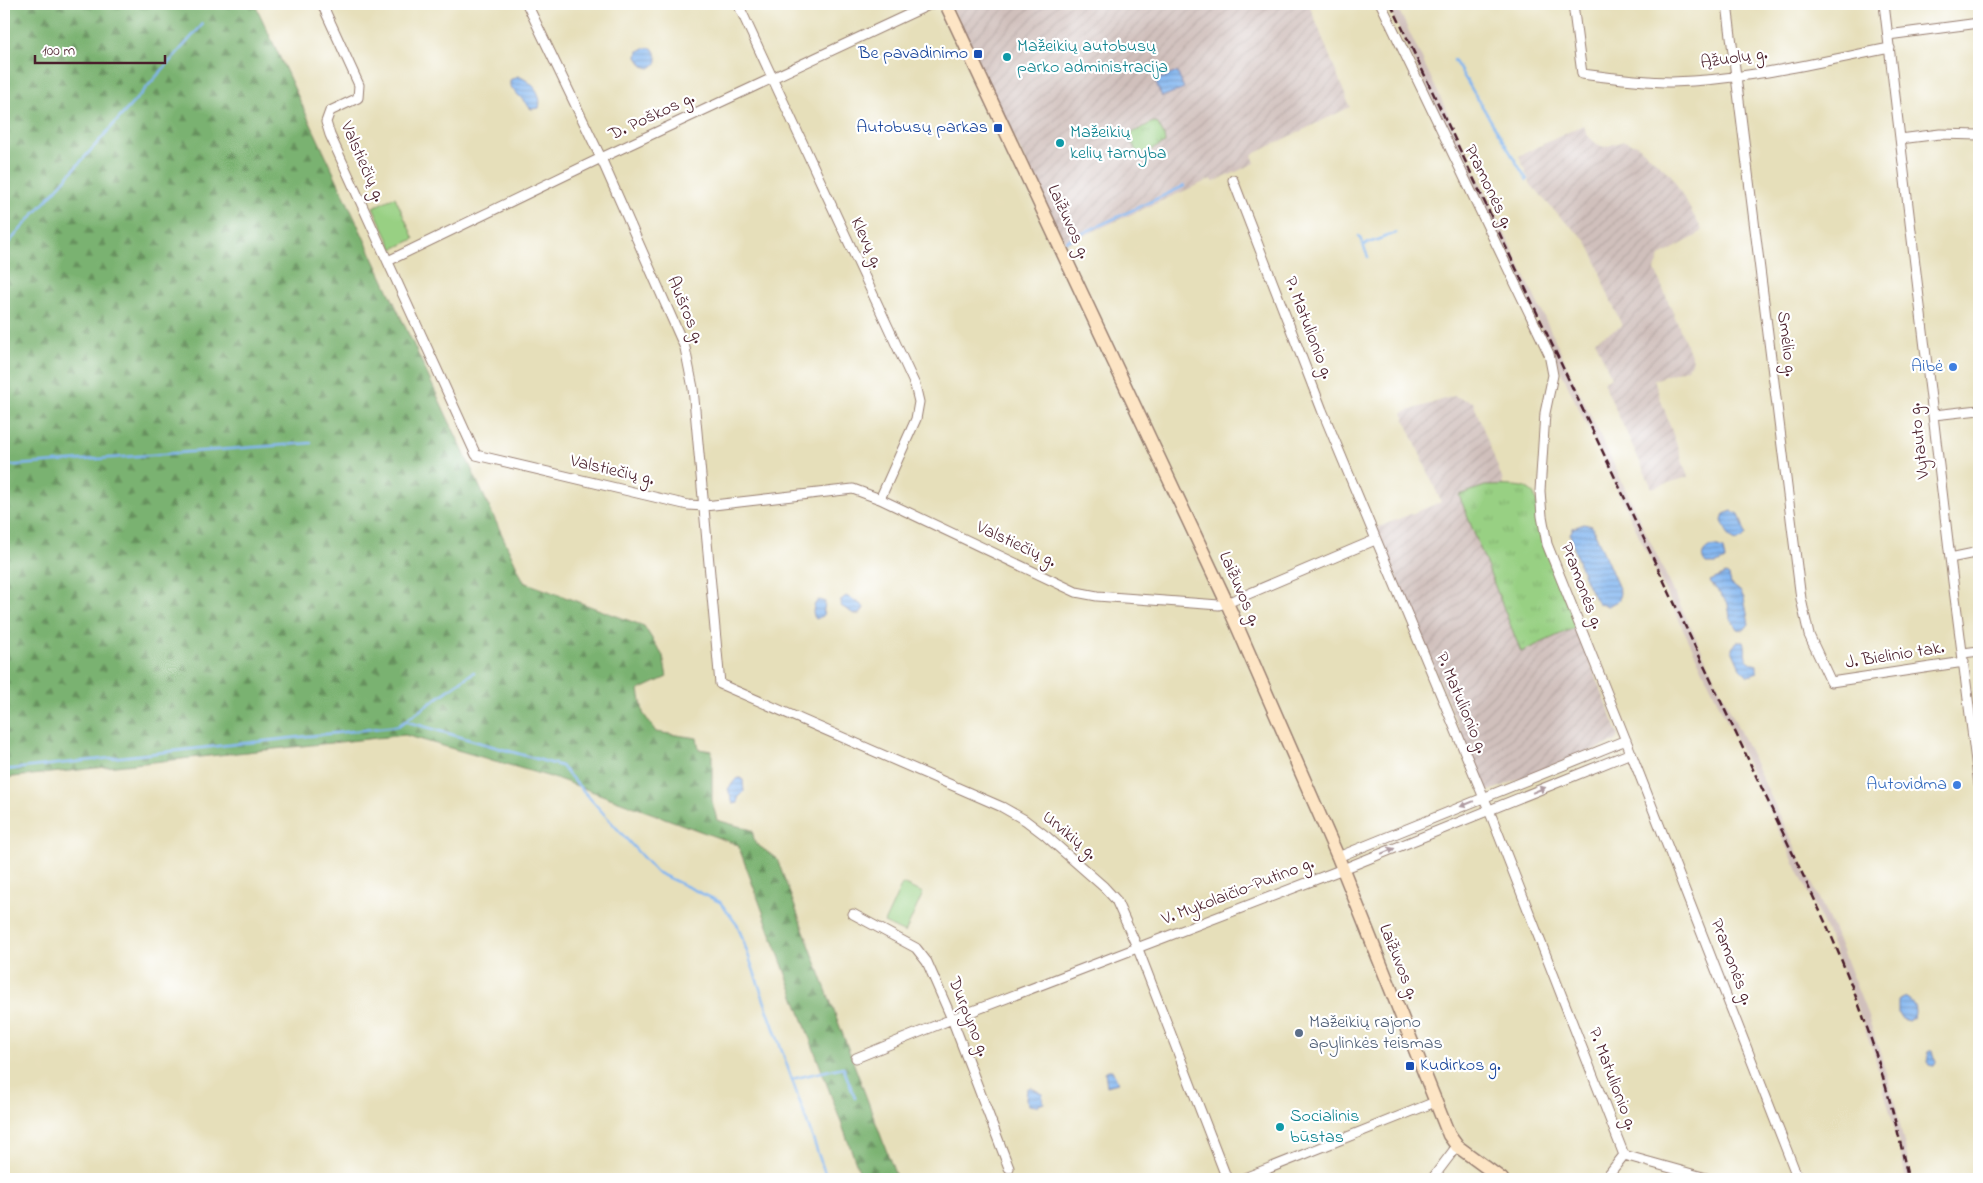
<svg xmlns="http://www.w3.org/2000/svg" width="1983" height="1183" font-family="'Indie Flower',sans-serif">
  <defs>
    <pattern id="industrial-furrows" width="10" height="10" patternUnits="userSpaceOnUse" patternTransform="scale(1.25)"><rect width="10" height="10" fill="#d0c0bc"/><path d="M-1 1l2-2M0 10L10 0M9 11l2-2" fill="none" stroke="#b4a5a2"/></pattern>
    <pattern id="grass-tufts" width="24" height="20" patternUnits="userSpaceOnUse" patternTransform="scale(1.25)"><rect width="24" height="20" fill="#98d083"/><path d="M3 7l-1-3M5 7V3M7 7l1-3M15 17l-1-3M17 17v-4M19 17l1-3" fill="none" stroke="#84b271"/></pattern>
    <pattern id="forest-firs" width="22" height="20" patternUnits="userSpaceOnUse" patternTransform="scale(1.25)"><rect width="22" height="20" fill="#7ab271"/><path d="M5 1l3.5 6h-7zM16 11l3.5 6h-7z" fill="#66905d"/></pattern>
    <pattern id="water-rules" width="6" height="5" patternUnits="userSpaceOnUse" patternTransform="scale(1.25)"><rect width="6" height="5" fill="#82b6f0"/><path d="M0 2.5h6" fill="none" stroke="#6c93c3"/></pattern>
  </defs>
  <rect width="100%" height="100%" fill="#fff"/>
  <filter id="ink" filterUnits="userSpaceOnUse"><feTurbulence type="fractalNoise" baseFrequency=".02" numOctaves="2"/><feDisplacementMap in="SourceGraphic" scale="10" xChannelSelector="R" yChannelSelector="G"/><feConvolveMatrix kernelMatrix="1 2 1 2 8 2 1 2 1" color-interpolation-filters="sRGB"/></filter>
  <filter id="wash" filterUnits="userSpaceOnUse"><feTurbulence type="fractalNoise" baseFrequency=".0096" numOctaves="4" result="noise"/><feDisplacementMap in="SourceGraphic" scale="20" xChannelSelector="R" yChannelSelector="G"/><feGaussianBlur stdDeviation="1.12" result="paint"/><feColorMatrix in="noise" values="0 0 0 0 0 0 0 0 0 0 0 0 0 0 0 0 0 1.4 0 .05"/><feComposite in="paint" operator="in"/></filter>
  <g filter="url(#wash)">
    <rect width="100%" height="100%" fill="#e6dfba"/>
    <path fill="url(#industrial-furrows)" d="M950 4H1309L1350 107 1252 155 1255 163 1214 182 1211 179 1065 244Z
      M1583 125 1588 136 1597 144 1604 147 1624 141 1637 145 1671 175 1702 230 1696 236 1660 256 1655 270 1693 360 1688 368 1654 380 1688 477 1652 488 1603 382 1611 377 1595 340 1622 326 1604 285 1596 260 1586 240 1559 216 1531 185 1519 156Z
      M1454 396 1473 402 1502 478 1503 486H1485L1521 652 1576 627 1619 735 1616 741 1490 791 1485 790 1376 528 1441 502 1402 413Z"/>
    <path fill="#d0c0bc" d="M1387 4H1396L1833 928 1865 1008 1880 1053 1896 1107 1912 1179H1906L1899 1145 1874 1054 1858 1010 1826 930Z"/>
    <path fill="url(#grass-tufts)" stroke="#717857" d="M1153 122 1158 124 1164 135 1165 143 1147 152 1138 153 1131 142 1130 136 1132 133Z
      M1485 486C1496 486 1522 484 1530 490 1539 496 1537 517 1539 526 1547 561 1564 594 1576 627L1521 652 1459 495Z"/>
    <path fill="url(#forest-firs)" stroke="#62684e" d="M4 4H255L524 582 644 626 663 656 667 677 639 690 643 713 656 732 697 738 699 749 712 751V801L717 820 752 830 755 843 777 859 897 1179H862L738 845 561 780 405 735 4 778Z"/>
    <path fill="#98d083" stroke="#717857" d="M395 197 414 239 393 249 373 207Z
      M902 884 923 893 905 933 884 923Z"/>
    <path fill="url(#water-rules)" stroke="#666a8e" d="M646 48H652C658 56 660 63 650 68L643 66 637 57 638 51Z
      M1177 72 1184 88 1162 97 1155 81Z
      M518 76C531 81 543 93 539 108L531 109 510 86V80Z
      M1732 511 1739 514 1746 535 1742 539 1736 541 1729 537 1722 521 1724 514Z
      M1584 524 1592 526 1620 591 1619 600 1608 606 1598 604C1585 583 1576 557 1570 534L1573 528Z
      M1715 546 1723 549 1725 560 1716 564H1706C1698 555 1705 548 1715 546Z
      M1726 574 1729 576 1731 584 1740 591 1744 598 1749 624 1744 630 1737 629 1730 617 1728 604 1710 581Z
      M846 596 862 605 864 608 860 614H854L841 606V600Z
      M819 600 825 602 823 616 816 619C811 614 813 603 819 600Z
      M1738 641H1744C1748 653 1740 659 1757 665V673L1748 676 1740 668 1732 650V648Z
      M740 778 743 780 744 792 738 798V803L733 804 728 789 736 779Z
      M1904 997C1913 1000 1917 1009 1914 1017L1908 1021 1902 1019 1898 1013V1000Z
      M1929 1050H1933L1936 1063 1934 1066H1930L1927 1062Z
      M1108 1070H1112L1118 1083 1107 1086 1105 1072Z
      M1031 1087 1042 1094 1044 1103 1036 1106 1029 1105 1026 1099 1027 1089Z"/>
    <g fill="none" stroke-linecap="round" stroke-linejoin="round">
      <path stroke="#82b6f0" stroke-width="2.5" d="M1454 60 1527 180
        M1359 236 1363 245
        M1066 241 1184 186
        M4 248 203 24
        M1368 257 1363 245 1396 233
        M4 466 311 443
        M405 721 561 766 656 872 720 902 738 926 827 1179
        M4 770 398 726 474 672
        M792 1079 843 1067 855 1098"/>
    </g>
  </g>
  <g filter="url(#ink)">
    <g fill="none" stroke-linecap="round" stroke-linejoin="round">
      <g stroke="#987f72" stroke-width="11">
        <path id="minor" d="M322 4 359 85 358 98 330 111 326 122 330 135 476 455 688 505 705 506 853 489 880 499 1076 592 1097 596 1219 605 1227 603 1375 540
          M527 4 601 158 685 348 693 388 720 684 1002 807 1025 820 1046 836 1104 887 1116 900 1138 949 1227 1179
          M738 4 915 385 919 402 916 419 880 499
          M1381 4 1549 354 1553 375 1545 413 1540 491 1542 516 1547 544 1631 753 1798 1179
          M1573 4 1582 74C1612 78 1642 82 1672 82 1746 80 1818 62 1890 48
          M1727 4 1801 599 1809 635 1831 682 1964 662
          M1884 4 1950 558 1979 785
          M1888 35 1979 23
          M1900 139 1940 134 1979 135
          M1233 180 1322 410 1489 810 1624 1155 1710 1179
          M388 261 601 158 931 4
          M1934 415 1979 410
          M1950 558 1979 552
          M1963 653 1979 651
          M1338 857 1626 740
          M853 914 916 948 927 962 952 1019 1009 1168
          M856 1058 952 1019 1343 869 1631 753
          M1242 1179 1435 1102
          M1432 1179 1457 1146
          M1605 1179 1624 1155"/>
      </g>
      <g stroke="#987f72" stroke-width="15">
        <path id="secondary" d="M946 4 1227 603 1338 857 1449 1135 1457 1146 1502 1179"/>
      </g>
      <use href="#minor" stroke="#fff" stroke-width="9"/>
      <use href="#secondary" stroke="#fde5c5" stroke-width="12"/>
      <path stroke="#4a1f2b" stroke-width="2.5" stroke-dasharray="8 4" stroke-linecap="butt" d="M1391 4 1827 926C1863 1008 1891 1091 1908 1179"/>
    </g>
    <defs><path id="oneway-solid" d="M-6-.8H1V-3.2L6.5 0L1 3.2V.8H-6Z" transform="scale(1.25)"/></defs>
    <g fill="#ae9aa0">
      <use href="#oneway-solid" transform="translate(1539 790) rotate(-22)"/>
      <use href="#oneway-solid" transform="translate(1467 804) rotate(158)"/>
      <use href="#oneway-solid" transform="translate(1388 851) rotate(-22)"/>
    </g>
  </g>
  <g fill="#1a4fb4" stroke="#fff" stroke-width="2">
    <rect x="973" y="49" width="10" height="10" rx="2.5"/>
    <rect x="993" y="123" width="10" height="10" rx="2.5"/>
    <rect x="1405" y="1061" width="10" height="10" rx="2.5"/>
  </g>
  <g fill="#0f9aa8" stroke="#fff" stroke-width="2">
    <circle cx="1007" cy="57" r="5"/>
    <circle cx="1060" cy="143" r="5"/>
    <circle cx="1280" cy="1127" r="5"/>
  </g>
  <g fill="#3f7fe0" stroke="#fff" stroke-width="2">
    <circle cx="1953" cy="367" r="5"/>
    <circle cx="1957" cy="785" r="5"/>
  </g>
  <circle fill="#5c6f8a" stroke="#fff" stroke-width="2" cx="1299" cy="1033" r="5"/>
  <g text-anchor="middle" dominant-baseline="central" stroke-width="4.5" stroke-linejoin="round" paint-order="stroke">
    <g font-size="18" fill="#0d838f" stroke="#fff" text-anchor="start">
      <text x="1017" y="47">Mažeikių autobusų<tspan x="1017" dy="21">parko administracija</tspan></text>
      <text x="1070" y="133">Mažeikių<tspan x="1070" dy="21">kelių tarnyba</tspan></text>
      <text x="1290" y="1117">Socialinis<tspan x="1290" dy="21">būstas</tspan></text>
    </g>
    <g font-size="18" fill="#164399" stroke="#fff" text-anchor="end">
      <text x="968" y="54">Be pavadinimo</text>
      <text x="988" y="128">Autobusų parkas</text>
      <text x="1420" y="1066" text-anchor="start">Kudirkos g.</text>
    </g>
    <g font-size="18" fill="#4a1f2b" stroke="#fff">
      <text transform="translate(1734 59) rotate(-8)">Ąžuolų g.</text>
      <text transform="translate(652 117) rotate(-25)">D. Poškos g.</text>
      <text transform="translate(362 162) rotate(66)">Valstiečių g.</text>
      <text transform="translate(1488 187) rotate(64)">Pramonės g.</text>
      <text transform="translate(1068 222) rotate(65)">Laižuvos g.</text>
      <text transform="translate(866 243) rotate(65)">Klevų g.</text>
      <text transform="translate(685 310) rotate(67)">Aušros g.</text>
      <text transform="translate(1308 328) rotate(69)">P. Matulionio g.</text>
      <text transform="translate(1786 344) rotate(83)">Smėlio g.</text>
      <text transform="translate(1920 441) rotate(-97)">Vytauto g.</text>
      <text transform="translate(612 471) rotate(13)">Valstiečių g.</text>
      <text transform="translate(1016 545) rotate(25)">Valstiečių g.</text>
      <text transform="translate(1581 586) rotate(69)">Pramonės g.</text>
      <text transform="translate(1239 589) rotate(66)">Laižuvos g.</text>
      <text transform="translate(1895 656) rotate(-9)">J. Bielinio tak.</text>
      <text transform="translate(1461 703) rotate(67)">P. Matulionio g.</text>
      <text transform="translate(1069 836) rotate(40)">Urvikių g.</text>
      <text transform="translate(1238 892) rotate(-21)">V. Mykolaičio-Putino g.</text>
      <text transform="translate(1398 962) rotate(68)">Laižuvos g.</text>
      <text transform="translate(1731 962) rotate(69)">Pramonės g.</text>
      <text transform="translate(968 1017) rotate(68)">Durpyno g.</text>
      <text transform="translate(1612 1079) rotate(69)">P. Matulionio g.</text>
    </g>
    <g font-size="18" fill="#366cbe" stroke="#fff" text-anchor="end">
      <text x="1943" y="367">Aibė</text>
      <text x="1947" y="785">Autovidma</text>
    </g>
    <g font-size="18" fill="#4e5e75" stroke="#fff" text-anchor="start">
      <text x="1309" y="1023">Mažeikių rajono<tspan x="1309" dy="21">apylinkės teismas</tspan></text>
    </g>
  </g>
  <rect width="1983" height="1183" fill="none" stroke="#fff" stroke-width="20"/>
  <path d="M35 55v8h130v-8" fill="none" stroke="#4a1f2b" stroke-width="2.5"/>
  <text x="42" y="55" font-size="15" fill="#4a1f2b" stroke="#ffffff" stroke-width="4" paint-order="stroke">100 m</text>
</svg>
